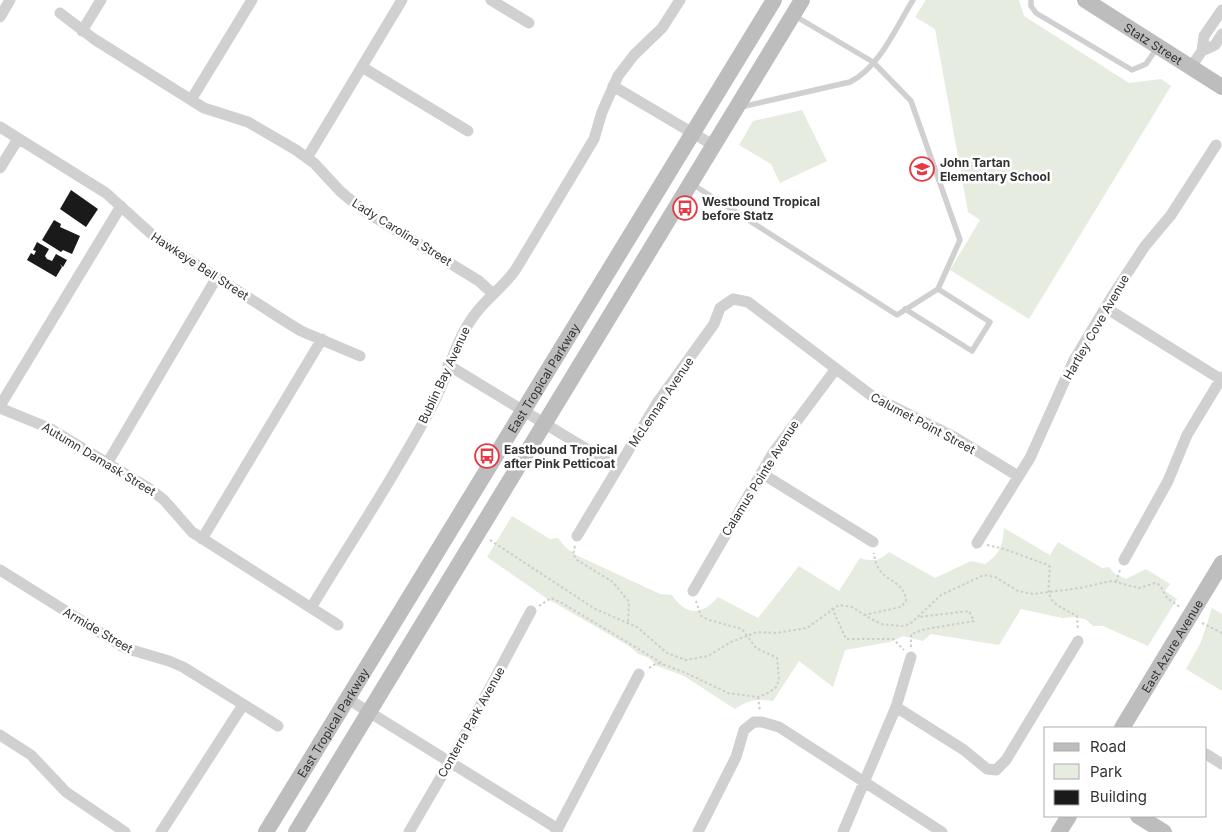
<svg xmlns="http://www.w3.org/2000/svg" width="1222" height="832" font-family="Inter,sans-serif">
  <rect width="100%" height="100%" fill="#fff"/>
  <path fill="#e6ecdf" d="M926 0H1019L1024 16 1129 83 1161 79 1171 86 1029 319 950 270 980 220 968 212 935 29 915 17Z
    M802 110 827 161 780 183 771 164 739 145 753 121Z
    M512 516 550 539 558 538 565 547 576 555 660 594 672 595C686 616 702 616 718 597L758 618 799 566 839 591 860 558C873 562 879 561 889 552L935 578 971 561 985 564C1000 554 1003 545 1004 528L1050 555 1058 542 1102 568 1109 567 1115 574 1126 579 1146 569 1170 584 1165 591 1177 599 1148 646 1103 626H1093L1085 619 1074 617 1062 618 1021 609 999 645 931 634 923 641 903 636 890 642 845 650 833 687 799 661 773 701C757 698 748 700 735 709L684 676 657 666 649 658 638 654 629 646 546 598 487 557Z
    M1212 608 1222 614V691L1186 669 1201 642Z"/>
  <path fill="#1a1a1a" d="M71 190 98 209 86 227 60 209Z
    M54 220 61 224 60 227 80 236 72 254 63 250 61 252 42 240Z
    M37 242 49 249 45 256 47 259 52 261 56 254 67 260 63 267 60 264 62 267 56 277 27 260 31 253 34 255 36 251 33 250Z"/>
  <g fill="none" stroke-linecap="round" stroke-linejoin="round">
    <path stroke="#cdcdcd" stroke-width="2" stroke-dasharray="2.5 2.5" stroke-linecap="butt" d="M490 540 595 609 637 627 667 653 686 660 708 656 731 642 757 632 776 633 807 628 839 605 852 607 871 619 882 624 902 626 910 624 941 595 984 575 995 577 1018 591 1033 594 1080 588 1111 581 1139 588 1155 583 1160 585 1167 598 1180 607
      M987 545 1004 549 1048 565 1050 567C1047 602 1047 600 1077 616L1078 630
      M575 546 573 554 577 560 613 582 629 602 628 622
      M1116 582 1120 570
      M539 606 551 598 562 603 665 665 686 673 728 693 758 697 770 692 776 687 779 680 777 658 756 648 742 629 709 620 701 616 696 601
      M832 608 846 639H893L904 650
      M864 615 901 607 906 601C904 576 877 585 874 553
      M1202 623 1222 633
      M911 647V634L926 629 974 621 969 611 918 617
      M649 668 657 663 663 665
      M758 697 760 712"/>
    <path stroke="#d0d0d0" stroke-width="5.5" d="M1031 0V6L1036 13 1132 70 1146 64 1157 48
      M795 16 873 62 911 101 960 240 938 289
      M741 107 850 82C880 67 896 27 913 0
      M692 184 897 315 938 289 990 322 972 351 905 309"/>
    <path stroke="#d0d0d0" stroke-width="11" d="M491 0 529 23
      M60 13 94 39 204 108 248 122 296 150 314 163 341 192 363 210 479 281 493 294
      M0 17 10 0
      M82 31 101 0
      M1202 51 1215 45 1222 34
      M362 67 468 131
      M1191 67 1202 51 1204 36 1222 10
      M613 86 713 145
      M191 100 252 0
      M0 127 106 193 158 240 288 323 301 331 360 356
      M307 158 402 0
      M0 168 18 139
      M1106 308 1222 380
      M448 365 618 468
      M0 406 121 206
      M0 408 49 428 150 489 164 500 192 532 338 625
      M108 462 217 277
      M761 473 873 542
      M577 536 657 403 714 324 720 308 733 299 748 302 872 396 954 437 1018 476
      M202 539 322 339
      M977 543 1030 458 1074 360 1113 295 1145 246 1171 215 1216 145
      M1124 560 1168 481 1187 435 1222 377
      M0 570 125 648 169 661 183 667 278 726
      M693 591 773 453 835 370
      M311 608C351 541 396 475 432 406 448 377 453 345 473 317 485 299 504 287 516 269L594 139 602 112 618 76 634 55 662 28 680 0
      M348 699 558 829
      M896 707 964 750 987 769 996 770 1006 760 1078 641
      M0 735 31 755 66 792 125 832
      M1206 754 1222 764
      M161 832 243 705
      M409 832 455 753 531 611
      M556 832 639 674
      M698 832 736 757 744 730 754 722H762L779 727 942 832
      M843 832 896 707 911 657"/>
    <g stroke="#bdbdbd" stroke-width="16">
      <path id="s1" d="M1085 0 1222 87"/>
      <path id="s2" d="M1122 728 1222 563"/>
      <path d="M1138 816 1164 832"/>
      <path id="s3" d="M266 832 774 0"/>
      <path d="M296 832 802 0"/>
      <path d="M1059 832 1069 816"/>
    </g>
  </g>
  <defs>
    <g id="school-ring" transform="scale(1.25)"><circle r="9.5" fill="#fff" stroke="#e63946" stroke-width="1.5"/><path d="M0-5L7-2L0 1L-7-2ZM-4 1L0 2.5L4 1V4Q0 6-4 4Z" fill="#e63946"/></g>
    <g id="bus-ring" transform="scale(1.25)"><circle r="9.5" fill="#fff" stroke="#e63946" stroke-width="1.5"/><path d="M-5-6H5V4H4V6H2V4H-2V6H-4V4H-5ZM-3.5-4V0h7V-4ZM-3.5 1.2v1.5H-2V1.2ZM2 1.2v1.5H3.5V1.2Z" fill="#e63946"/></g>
  </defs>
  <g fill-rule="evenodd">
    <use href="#school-ring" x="922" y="169"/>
    <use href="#bus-ring" x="685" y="208"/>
    <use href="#bus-ring" x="487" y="456"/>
  </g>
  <g text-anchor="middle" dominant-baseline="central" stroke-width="5" stroke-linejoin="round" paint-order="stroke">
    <g font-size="12" fill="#333" stroke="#fff">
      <text stroke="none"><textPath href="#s1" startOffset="81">Statz Street</textPath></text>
      <text transform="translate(402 232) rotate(32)">Lady Carolina Street</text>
      <text transform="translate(200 266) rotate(33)">Hawkeye Bell Street</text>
      <text transform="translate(1096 327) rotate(-60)">Hartley Cove Avenue</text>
      <text transform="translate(444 375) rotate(-65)">Bublin Bay Avenue</text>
      <text stroke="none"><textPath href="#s3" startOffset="532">East Tropical Parkway</textPath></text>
      <text transform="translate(661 402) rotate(-56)">McLennan Avenue</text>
      <text transform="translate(923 423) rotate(28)">Calumet Point Street</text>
      <text transform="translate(99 459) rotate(31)">Autumn Damask Street</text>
      <text transform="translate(760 478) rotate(-58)">Calamus Pointe Avenue</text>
      <text transform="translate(98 630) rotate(30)">Armide Street</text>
      <text stroke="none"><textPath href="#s2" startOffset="96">East Azure Avenue</textPath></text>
      <text transform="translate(471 722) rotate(-61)">Conterra Park Avenue</text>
      <text stroke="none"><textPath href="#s3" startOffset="128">East Tropical Parkway</textPath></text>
    </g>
    <g font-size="12" font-weight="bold" fill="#333" stroke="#fff" text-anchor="start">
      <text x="940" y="162">John Tartan<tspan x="940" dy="14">Elementary School</tspan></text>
      <text x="702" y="201">Westbound Tropical<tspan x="702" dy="14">before Statz</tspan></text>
      <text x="504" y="449">Eastbound Tropical<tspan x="504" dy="14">after Pink Petticoat</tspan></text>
    </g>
  </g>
  <rect x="1044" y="727" width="162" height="90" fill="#ffffff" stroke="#adadad"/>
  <rect x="1054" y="743" width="25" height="8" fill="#bdbdbd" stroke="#adadad"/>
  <text x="1090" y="752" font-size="15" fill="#333333">Road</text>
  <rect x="1054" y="764" width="25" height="15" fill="#e6ecdf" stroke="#adadad"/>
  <text x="1090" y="777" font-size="15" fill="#333333">Park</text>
  <rect x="1054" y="790" width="25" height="15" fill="#1a1a1a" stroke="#adadad"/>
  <text x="1090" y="802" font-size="15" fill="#333333">Building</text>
</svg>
